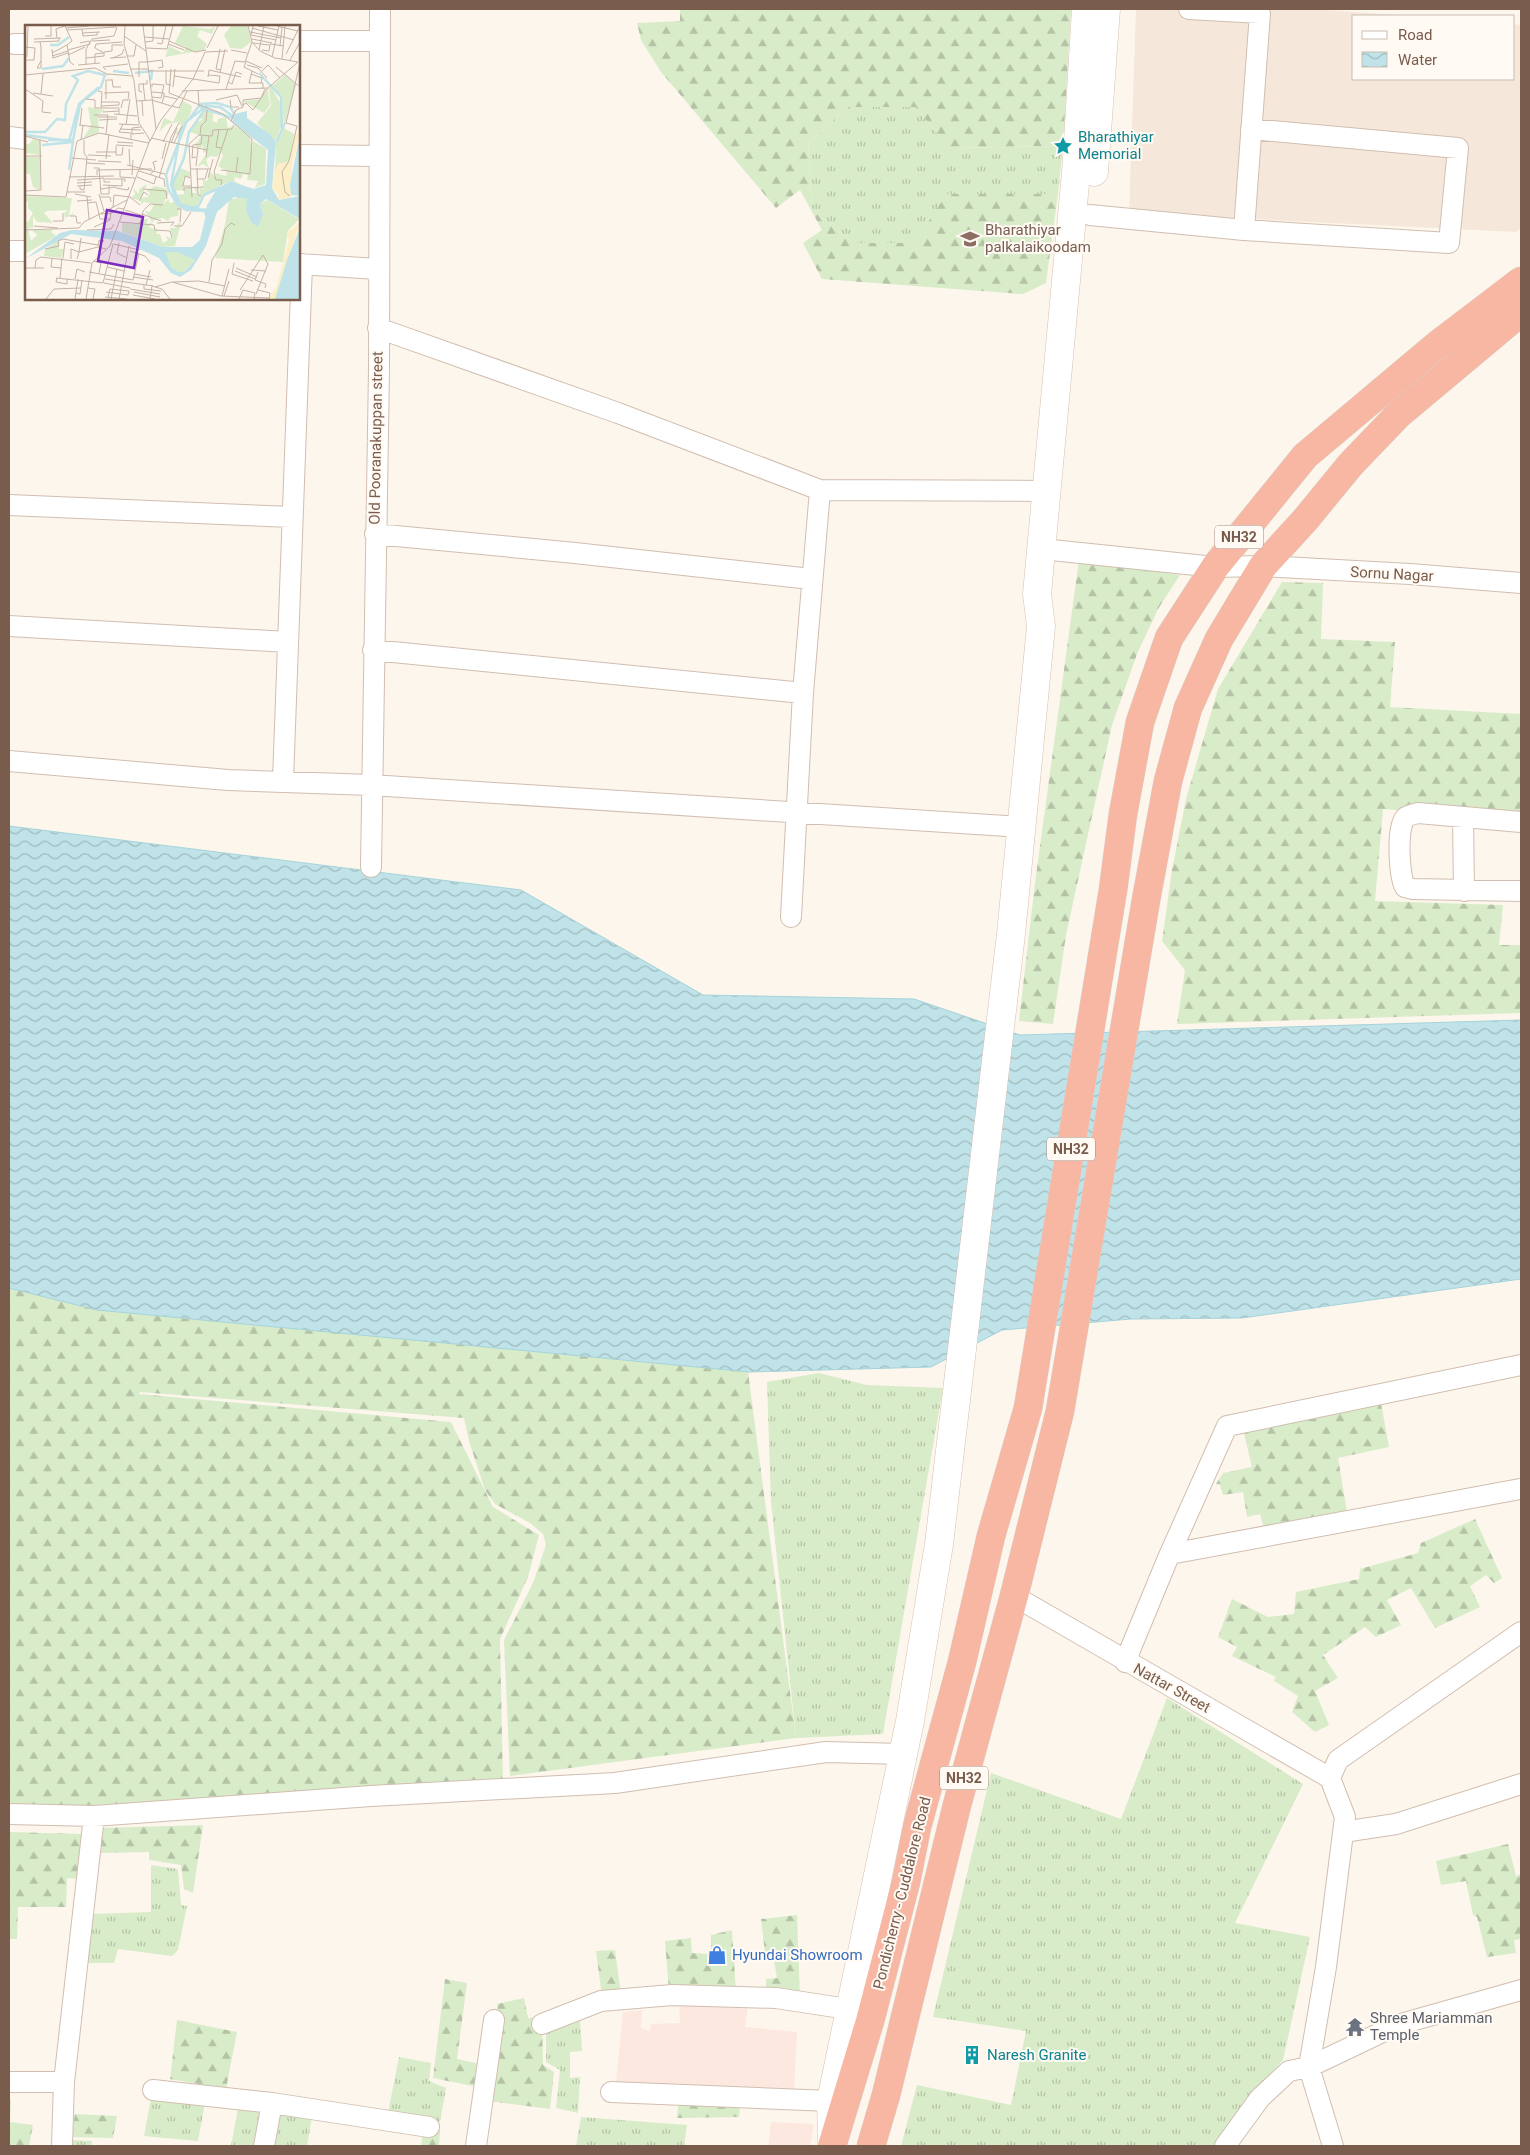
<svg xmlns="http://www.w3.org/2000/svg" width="1530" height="2155" font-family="Roboto,sans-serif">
  <defs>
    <pattern id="grass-tufts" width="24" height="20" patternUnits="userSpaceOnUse" patternTransform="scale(1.25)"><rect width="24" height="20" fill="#d8ecc9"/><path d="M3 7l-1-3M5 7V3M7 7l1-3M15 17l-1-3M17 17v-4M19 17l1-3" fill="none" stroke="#b4c2a5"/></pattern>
    <pattern id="forest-firs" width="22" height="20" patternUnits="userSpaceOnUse" patternTransform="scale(1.25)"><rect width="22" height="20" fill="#d8ecc9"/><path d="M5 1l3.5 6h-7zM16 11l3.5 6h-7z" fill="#b4c2a5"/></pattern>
    <pattern id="water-waves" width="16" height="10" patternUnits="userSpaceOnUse" patternTransform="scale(1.25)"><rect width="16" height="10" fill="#bfe3e8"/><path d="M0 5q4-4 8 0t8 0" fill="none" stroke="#a0bbbe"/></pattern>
  </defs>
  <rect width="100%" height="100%" fill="#fdf6ec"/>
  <path fill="#f5e8da" d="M1136 9H1313L1410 16H1354V79H1514V24L1521 25V228L1516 232 1129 213Z"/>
  <path fill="#fde8e0" d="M679 2005 748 2006 745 2027 797 2032 794 2092H615L623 2012 642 2010 641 2028 650 2031 651 2024 680 2023Z
    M771 2122 814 2124 810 2146H768Z"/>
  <path fill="url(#grass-tufts)" d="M848 107H915L950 148 1063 146 1058 194H948L914 243H853L812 210 808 143Z
    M819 1373 867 1385 943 1388 883 1734 796 1738 771 1502 767 1382Z
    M1167 1698 1303 1784 1235 1923 1310 1937 1283 2060 1246 2101 1215 2146H901L917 2085 1011 2105 1026 2031 933 2017 991 1773 1121 1819Z
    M151 1865 178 1869 181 1905 187 1906 178 1950 172 1956 118 1949 114 1963H84L90 1914 151 1912Z
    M580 2021 582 2051 570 2052V2078L580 2077 578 2113 556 2108 560 2070 546 2062V2031Z
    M399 2057 431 2063 429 2081 446 2088 440 2122 388 2113Z
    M151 2098 205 2103 198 2141 144 2136Z
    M274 2108 312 2117 307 2146H268Z
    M238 2109 263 2111 257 2146H231Z
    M581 2117 687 2125 684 2146H576Z
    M69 2140 92 2141 91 2146H68Z"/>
  <path fill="url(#forest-firs)" d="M680 9H1071L1063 146 950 148 915 107H848L808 143 812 210 853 243H914L947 194H1058L1046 283 1023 294 822 279 803 243 822 230 800 190 776 208 661 72 641 40 637 23 680 21Z
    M1079 560 1180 575 1158 609 1137 654 1112 725 1066 935 1053 1024 1019 1021 1035 883Z
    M1282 582 1323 583 1321 639 1395 642 1390 707 1521 714V820L1383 809 1375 901 1503 905 1499 945H1521V1013L1177 1024 1185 970 1162 941 1172 870 1186 799 1218 689Z
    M9 1288 97 1310 748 1372 796 1738 510 1776 504 1640 533 1583 546 1545 543 1534 530 1523 495 1504 485 1490 469 1441 464 1418 140 1392 139 1394 451 1422 493 1507 539 1535 528 1577 500 1639 503 1784 9 1814Z
    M1380 1398 1389 1447 1338 1458 1347 1512 1264 1528 1260 1514 1247 1517 1243 1492 1223 1495 1220 1485 1216 1484 1223 1473 1252 1467 1243 1429Z
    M1475 1519 1502 1578 1494 1583 1486 1575 1470 1586 1480 1607 1435 1628 1411 1588 1387 1600 1401 1625 1376 1637 1365 1627 1323 1655 1338 1678 1315 1691 1329 1725 1315 1732 1292 1712 1298 1696 1274 1681 1276 1677 1232 1656 1237 1647 1218 1637 1232 1599 1268 1617 1294 1614 1296 1592 1359 1579 1360 1569 1418 1553 1421 1543Z
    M203 1825 193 1893 184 1889 181 1865 149 1860V1852L98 1853 100 1828Z
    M9 1832 82 1834 79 1879 67 1878 66 1907H18L17 1939H9Z
    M1508 1844 1516 1876 1521 1874V1939L1514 1940 1516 1953 1487 1957 1477 1917 1473 1915 1466 1881 1441 1885 1436 1861Z
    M797 1915 800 1998 766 1993V1979L777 1978 773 1955 765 1953 761 1919Z
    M732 1930 736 1992 669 1991 665 1941 691 1938 692 1953 711 1954V1935Z
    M615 1950 621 1994 602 1997 596 1951Z
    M445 1979 467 1983 457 2059 480 2064 477 2087 433 2078Z
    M524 1998 528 2018 542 2016 543 2065 554 2072 550 2109 488 2101 500 2033 497 2004Z
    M177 2020 237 2032 226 2089 170 2079Z
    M679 2099 740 2103 739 2117 677 2118Z
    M9 2100H11L10 2122 33 2125 29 2146H9Z
    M75 2114 117 2116 113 2138 71 2137Z
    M423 2131H440L439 2146H421Z"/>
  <path fill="url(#water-waves)" stroke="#a5d3da" d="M9 826 521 890 703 995 914 999 1020 1035 1521 1020V1279L1242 1318 1131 1319 1002 1330 931 1367 749 1372 97 1310 9 1288Z"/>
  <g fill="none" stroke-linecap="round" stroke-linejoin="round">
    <g stroke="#d1beb0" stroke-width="22">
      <path id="street" d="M1189 9 1260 13 1244 230
        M299 41H380
        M14 44H26
        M9 137 26 139
        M299 155 379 156
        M1090 215 1244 230 1449 243 1458 148 1251 129
        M9 251H26
        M299 264 378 269
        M378 328 618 413 820 490 803 693 791 917
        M820 490 1048 491
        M9 505 292 517
        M375 534 575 553 811 579
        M1042 549 1215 567 1263 566 1410 574 1521 583
        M9 626 288 642
        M373 650 803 693
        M9 761 228 780 371 785 1021 827
        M283 781 302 264
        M1463 817 1464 891
        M1521 822 1418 813C1414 814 1409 815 1406 817 1396 825 1399 876 1405 887L1413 889 1521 891
        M371 867 379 369 380 9
        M1170 1554 1520 1489
        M1014 1596 1330 1778
        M1125 1662 1168 1558 1227 1426 1521 1365
        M9 1814 94 1816 371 1796 615 1783 826 1752 903 1754
        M1343 1832 1396 1824 1521 1784
        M542 2024 601 2001 672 1995 776 1998 848 2009
        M9 2082H64
        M153 2090 272 2103 429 2127
        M611 2092 831 2101
        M62 2146 64 2082 94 1816
        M264 2146 272 2103
        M476 2146 494 2020
        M1225 2146 1260 2098 1289 2071 1309 2067 1397 2025 1521 1990
        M1333 2146 1309 2067 1326 1967 1345 1817 1330 1778 1338 1760 1521 1632"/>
    </g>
    <g stroke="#d6c0b0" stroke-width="29">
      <path id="secondary" d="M1094 172 1106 9
        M832 2141 831 2101 910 1721 939 1544 1011 934 1041 626 1037 594 1076 173 1086 9"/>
    </g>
    <g stroke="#dad1cd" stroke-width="29">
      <path id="highway" d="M832 2146 870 2021 906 1882 917 1827 962 1662 991 1536 1028 1408 1113 890 1123 814 1140 722 1169 638 1215 567 1305 456 1437 345 1521 281
        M871 2146 886 2095 957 1805 1014 1596 1060 1411 1146 900 1168 781 1188 708 1219 639 1263 566 1305 520 1351 464 1398 415 1521 312"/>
    </g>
    <use href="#street" stroke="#fff" stroke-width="20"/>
    <use href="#secondary" stroke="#fff" stroke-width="28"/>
    <use href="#highway" stroke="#f7b7a3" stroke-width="28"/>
  </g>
  <defs>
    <g id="sight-bare" transform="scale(1.5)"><path d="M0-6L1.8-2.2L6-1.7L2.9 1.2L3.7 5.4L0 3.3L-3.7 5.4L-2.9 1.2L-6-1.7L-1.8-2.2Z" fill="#0f9aa8" stroke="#fffaf3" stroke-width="2.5" paint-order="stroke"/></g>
    <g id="university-bare" transform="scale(1.5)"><path d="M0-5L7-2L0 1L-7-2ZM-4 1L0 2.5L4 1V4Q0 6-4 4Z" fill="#8d6e63" stroke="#fffaf3" stroke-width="2.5" paint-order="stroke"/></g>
    <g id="shop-bare" transform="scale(1.5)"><path d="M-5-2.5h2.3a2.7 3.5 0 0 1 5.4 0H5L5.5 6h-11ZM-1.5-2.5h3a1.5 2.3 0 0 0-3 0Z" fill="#3f7fe0" stroke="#fffaf3" stroke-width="2.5" paint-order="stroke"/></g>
    <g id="temple-bare" transform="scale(1.5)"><path d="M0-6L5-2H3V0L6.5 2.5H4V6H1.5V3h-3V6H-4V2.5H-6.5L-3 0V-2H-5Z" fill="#6b7280" stroke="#fffaf3" stroke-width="2.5" paint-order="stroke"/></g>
    <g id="building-bare" transform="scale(1.5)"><path d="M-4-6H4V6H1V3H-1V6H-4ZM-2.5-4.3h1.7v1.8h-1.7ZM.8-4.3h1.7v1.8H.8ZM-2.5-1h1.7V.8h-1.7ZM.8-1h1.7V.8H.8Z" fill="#0f9aa8" stroke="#fffaf3" stroke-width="2.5" paint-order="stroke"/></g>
  </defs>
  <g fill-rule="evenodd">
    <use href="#sight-bare" x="1063" y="146"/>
    <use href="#university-bare" x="970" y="239"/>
    <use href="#shop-bare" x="717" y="1955"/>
    <use href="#temple-bare" x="1355" y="2027"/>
    <use href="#building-bare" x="972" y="2055"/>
  </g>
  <g text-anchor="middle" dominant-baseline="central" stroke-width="4" stroke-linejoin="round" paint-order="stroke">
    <g fill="#fffaf3" stroke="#a28b7f" stroke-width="1">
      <rect x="1215" y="525.5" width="48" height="23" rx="4"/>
      <rect x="1047" y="1137.5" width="48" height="23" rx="4"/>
      <rect x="940" y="1766.5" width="48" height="23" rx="4"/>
    </g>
    <g font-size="14" font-weight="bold" fill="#7a5c4d">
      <text x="1239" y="537">NH32</text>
      <text x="1071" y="1149">NH32</text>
      <text x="964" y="1778">NH32</text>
    </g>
    <g font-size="15" fill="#0d838f" stroke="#fffaf3" text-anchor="start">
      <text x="1078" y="137">Bharathiyar<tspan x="1078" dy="17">Memorial</tspan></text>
      <text x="987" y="2055">Naresh Granite</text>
    </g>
    <g font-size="15" fill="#785e54" stroke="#fffaf3" text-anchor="start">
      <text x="985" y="230">Bharathiyar<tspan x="985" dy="17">palkalaikoodam</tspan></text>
    </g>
    <g font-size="15" fill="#7a5c4d" stroke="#fffaf3">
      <text transform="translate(376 438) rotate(-89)">Old Pooranakuppan street</text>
      <text transform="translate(1392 574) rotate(3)">Sornu Nagar</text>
      <text transform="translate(1172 1688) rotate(29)">Nattar Street</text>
      <text transform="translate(902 1893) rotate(-76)">Pondicherry - Cuddalore Road</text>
    </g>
    <g font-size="15" fill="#366cbe" stroke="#fffaf3" text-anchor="start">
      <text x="732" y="1955">Hyundai Showroom</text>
    </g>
    <g font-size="15" fill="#5b616d" stroke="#fffaf3" text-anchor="start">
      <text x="1370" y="2018">Shree Mariamman<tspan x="1370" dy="17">Temple</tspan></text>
    </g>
  </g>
  <g transform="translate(25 25)">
    <rect width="275" height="275" fill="#fdf6ec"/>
    <path d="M0 132H16L15 165 8 162 5 149H1ZM0 171 47 173 44 190H47V186L48 190 40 193 39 188 43 185 22 186 19 188 28 198 12 197 8 191V203L0 204V196L3 197 8 188 3 183V176L0 178Z" fill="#d8ecc9"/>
    <path d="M158 1 184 4 190 2 187 9 175 5 172 11 182 19 179 25 140 32 144 21 158 28 161 22 150 18ZM246 62 256 79V102L250 117 232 98 246 81 244 64ZM158 76 167 81 166 87 155 109H150L157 101 153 97 142 99 134 107 139 93 148 97ZM63 82 80 85 73 90 74 107 58 114 66 100ZM181 85 188 87V96L192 98 193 94 201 92 203 103 209 100 207 105 210 101 225 112 227 127 228 116 241 124 240 159 230 163 233 156 222 155 223 150 218 149 216 154 210 152 209 156 217 160 205 156 197 160 196 155V160L178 170 172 181 163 182 156 178 151 170 159 169V165L148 166V153L155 143 165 147V153L160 151 158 154 159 164 167 163V168H171L169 163H174L171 166 174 172 175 163 179 164 177 152 179 156 183 155 185 147 191 152 190 148 201 151 202 146 193 141 198 131 196 126 192 132 185 131 181 135 184 143 178 139 172 142 182 128 178 127V120L176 123 168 122H171L170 117 172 118 176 111 165 107 170 97 178 95 175 93ZM259 103 269 109 264 135 259 140 254 138 250 149 251 120ZM8 114 15 115 16 130 0 128V119H4ZM122 159 116 173 123 172 125 168 121 166 130 161 139 163 144 167 138 179 144 174V178L150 177 158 183 154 184 153 191 146 192 143 196 138 193 129 195 124 202 133 205 131 209H135L138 218 143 215 140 211 148 214 145 203H151L153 198H156L150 221 138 222 97 207V198L112 199 119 194H123L121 200 127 197 120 186 125 187 129 179 119 177 116 180 115 173 113 175 106 173 110 169 108 163 114 169V164ZM220 171 223 178 221 185 231 200 238 189 235 179 242 175 274 194 263 206 258 237 190 233 200 200 204 175ZM3 204 6 216 12 210 7 205H28L26 207 31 211 0 229V205ZM41 210 33 215 34 224H39L36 233 19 231 20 225ZM139 227H153L170 235 159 247H154L146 242Z" fill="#d8ecc9"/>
    <path d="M270 108 275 109 267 140 266 170 263 175 253 174 254 170 247 163 249 149 254 138 264 137ZM275 198 250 274H243L252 261 264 214 261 208Z" fill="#fcefc7"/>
    <path d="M206 1H222L226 17 217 24 205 23 199 10ZM243 65 245 80 239 88 218 76 236 74Z" fill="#d8ecc9"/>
    <path d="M260 50 271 60 259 101 257 73 247 61Z" fill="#d8ecc9"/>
    <path d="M222 86V93L246 110 251 118 247 163 254 175 275 171 266 170 265 160 275 109V194L241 174 235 179 238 189 233 202 226 197 221 185 222 174 209 172 192 187 181 221 166 245 155 252 146 248 134 233 97 216 46 209 0 234 35 208 47 205 93 206 138 222H167L175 215 183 181 194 163 205 156 229 164 241 160 243 125 207 97 210 89ZM140 227H152L170 235 159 247H154L146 242ZM275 203V274H250L262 235Z" fill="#bfe3e8" fill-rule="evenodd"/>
    <path fill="none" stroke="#bfe3e8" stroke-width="2.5" d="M25 20H33L44 12M17 44 38 41 44 33M88 46 104 48M110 48 127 46 126 55M234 48 256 72 257 104M192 78 205 82 209 88 207 93 180 84 164 107 159 133 147 160 155 179 164 182H173L179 170 194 163 183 181 182 193 180 186 161 185 151 178 143 163 141 150 161 98 174 81 178 83 176 79ZM0 107H20L32 94 40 95 41 79 53 55 48 51 63 46 80 50 76 62 62 73M1 110 44 116 54 79 74 62M23 115H48L55 80 59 75M251 118 260 98M17 120 48 117 44 145M186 185 167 184 157 181 151 174 146 160 155 110 161 97 181 81 195 82 210 93"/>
    <path fill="none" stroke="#c5b3a7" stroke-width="1" d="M40 1 47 16 42 20 45 37 49 40M118 1 131 104M223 1 227 17 235 26 250 33 273 37M228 1 226 10 251 15M233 1 253 5M252 1 273 6M41 3 64 1M227 3 269 15M57 4 58 11 72 10V7M42 5 91 2M225 7 256 13M57 8 75 7M20 11H26V1M99 11 121 26M119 12 144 14M32 13 31 4 40 1M9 14 36 13M227 14 247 18M67 16 85 15M144 16 170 27 181 25M9 17 34 16V13M15 17 16 22V43H12L16 36M120 17 128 16V1M132 18 137 19 141 1M228 18 244 20M143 19 159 25M255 21 257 2M0 22 10 23 9 35H0M121 23 142 24 148 1M182 23 193 1M27 24 28 33 43 28M195 24 191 44 196 45M43 25 65 19 64 16 55 18M206 25 222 28M234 25 239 1M237 25 244 26 245 19 259 21M180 27 203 26M27 28 42 20M79 28 70 23 71 19 97 17M261 29 275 1M43 30 60 22M27 31 43 26M79 31V27L87 26V20H98M102 31H109L111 20M2 32 3 1M247 32 254 1M61 33 79 31M85 33 101 32M88 33 97 29 99 24M257 34 260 1M265 35 275 17M221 36 237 43M122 37 137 35 138 42 133 43M221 37 219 42 233 49M70 38V29L78 28M53 40 75 38M61 40V24L67 14 89 11 92 2M222 40 233 43 242 53M251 42 275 62M105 44H123M146 44 144 68 198 89 227 114 225 149 196 145M81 45 78 42 103 39M141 45V59L146 60M123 46H179M227 46 224 58H238V64M237 46 243 40 255 53M195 48 200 24M83 49 107 51M226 49 237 53 236 58M0 50 70 43 84 50M149 51 194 58 195 51 183 50M114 52V37H122M183 52 184 45 216 52M87 54 88 62H96M203 57 207 59 211 47 217 49M118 58 120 75M127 62V59L139 60 136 73 127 72M148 62 150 44M0 64 18 76 17 87 26 88M201 64 210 36 220 37 227 17M173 65 174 81M157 66 243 63 273 37M117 67 114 66V59H122V55M127 67 139 68V71M8 68 28 71M79 68 104 67 103 75H98L96 83M16 69 18 49M61 74 70 75V83H76L77 67 73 66M81 74V55H87M127 75 146 81M191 75 212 70 217 81M205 75 206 82H214M111 76 127 75M117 76 118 91M137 78 139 71 152 74M218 80 221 78 228 85 243 63M76 81 94 80V77H76M147 81 154 83 162 66M76 83H94V89M78 87 94 86M89 89 112 91M69 90H83L81 109M73 92H92M74 95 92 94M206 96 211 85 218 82V75L236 73 240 64M94 99 114 100M98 99 94 107 106 108V114M54 100 79 103M55 100 57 83M101 100 105 74M116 102 107 103V109L119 108M95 104 116 105M194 104 191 122 197 123M175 110 176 101 181 96 182 85M0 111 23 117M126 113 182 125M56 115 58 100M52 116 74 108 124 118M125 116 136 95 168 54 180 27M92 117 108 118M138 117 147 99M146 117 149 118 157 101M146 118 152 103M91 120 108 121M91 121V130H97L98 122M104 124 105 141M71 127H91M63 130 86 131M0 131H17M171 132 167 133 168 120 176 119 177 111M181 132 184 111M47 133 71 135M81 134 84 109M137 134 141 118M73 136 96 137M62 138 80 139M102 140 140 149M171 141 173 123M69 143H74L76 169H84V160M172 143 173 170 176 171M165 144H185M95 145V152L110 153M114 146 139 154 140 162M189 147 203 104M189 147 191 155H197L196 160M211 147 213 132M72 150V145L127 144M107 150 108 135M125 150 130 144 128 137 132 136M44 152 89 151M112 152 129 159 131 152M134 153 146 112 154 98M165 153 160 151 158 161H166M183 153 188 134M67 154 79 153V157H85M80 154H100V157M172 154H180L183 144M52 155 67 154M52 158 67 157M78 160 97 161V154M52 161 67 160M55 161V164L59 165 62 132 59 128V115M91 163 103 165 104 162M75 164 91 162M118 164 141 166 142 174M0 166 16 165 15 115M159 166V163L179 162M42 167H60M50 169 66 172M74 169 79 186M0 170 41 172 52 116M62 171 64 194M265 171 260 167 257 147 264 136 272 101 261 98 275 38M75 172H85L86 177M167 172 164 119 174 110 187 111 188 105 207 104 209 100M52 176 67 175M114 176 119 167 123 170M62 178 71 177 74 189M88 182 89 170 105 172 115 180M152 184H156L155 197M100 185 116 190M74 189 75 194H85M76 189 87 188 93 183 99 184M117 189 136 196M45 191H51L52 198H56M28 196H38V188M95 197 129 200 130 205 145 206 147 213M132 198 149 197 146 201M115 199 118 186 125 179 138 180M9 201 33 203M149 201H157L166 187M69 202 85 195 86 183M0 205 54 203 59 197 102 175M62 205 86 204 89 199M94 218 92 228 102 233M88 219 115 225M73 221 74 216V215L79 216H74M20 224 34 221 33 216 38 214 73 220M105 226 120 231 125 237M38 233 40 217 49 219M27 234 26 242 36 243M46 234V224L54 227 56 213M52 234 54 227 73 222 81 224M68 236 76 238 74 248M209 238 207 249 228 256M82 242 99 246M0 243H19M10 243 11 235 16 232 66 238M211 243 232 252M226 245 241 246M210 246 230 254M64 247 108 255M233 247 230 255 241 259 240 263M109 249 126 252M108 252 128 255M31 253 78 258 88 219M32 253 31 257 42 259V254M35 253 37 233M50 254 52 244 60 247M80 254 128 261M108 255 114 228M148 257 174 256 200 261M184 257 187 235 197 219 200 204 206 198 210 200M79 258 105 263M119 260V264L136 266M121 260 125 245M130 262 147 257 196 271 244 273M63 263 70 264 68 274M105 264 135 269M215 265 238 230 243 239 231 269M233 265 245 268 244 274M81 267 103 270 104 266M109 267 135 272M51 268 55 269 57 255M108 270 130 274M197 271 204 244M199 271 204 256M80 272 102 274M83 272 85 264 104 266M21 274 29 264 56 263M50 274 53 254M61 274 67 238 85 221 125 115 114 98 109 56 99 19 100 1M86 274 92 244M94 274 104 221M125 274 127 261 137 264 145 274M214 274 218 265 230 268 229 274"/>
    <path fill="#7b2cbf" fill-opacity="0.15" stroke="#7b2cbf" stroke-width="2.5" d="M82 185 118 192 109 243 73 236Z"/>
    <rect width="275" height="275" fill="none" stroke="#7a5c4d" stroke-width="2.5"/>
  </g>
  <rect width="1530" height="2155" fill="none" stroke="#7a5c4d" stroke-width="20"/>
  <rect x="1352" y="15" width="162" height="65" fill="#fffaf3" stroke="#cabbb1"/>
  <rect x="1362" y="31" width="25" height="8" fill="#ffffff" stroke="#cabbb1"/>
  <text x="1398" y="40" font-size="15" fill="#7a5c4d">Road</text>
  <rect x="1362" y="52" width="25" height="15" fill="url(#water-waves)" stroke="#cabbb1"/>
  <text x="1398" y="65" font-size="15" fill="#7a5c4d">Water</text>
</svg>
